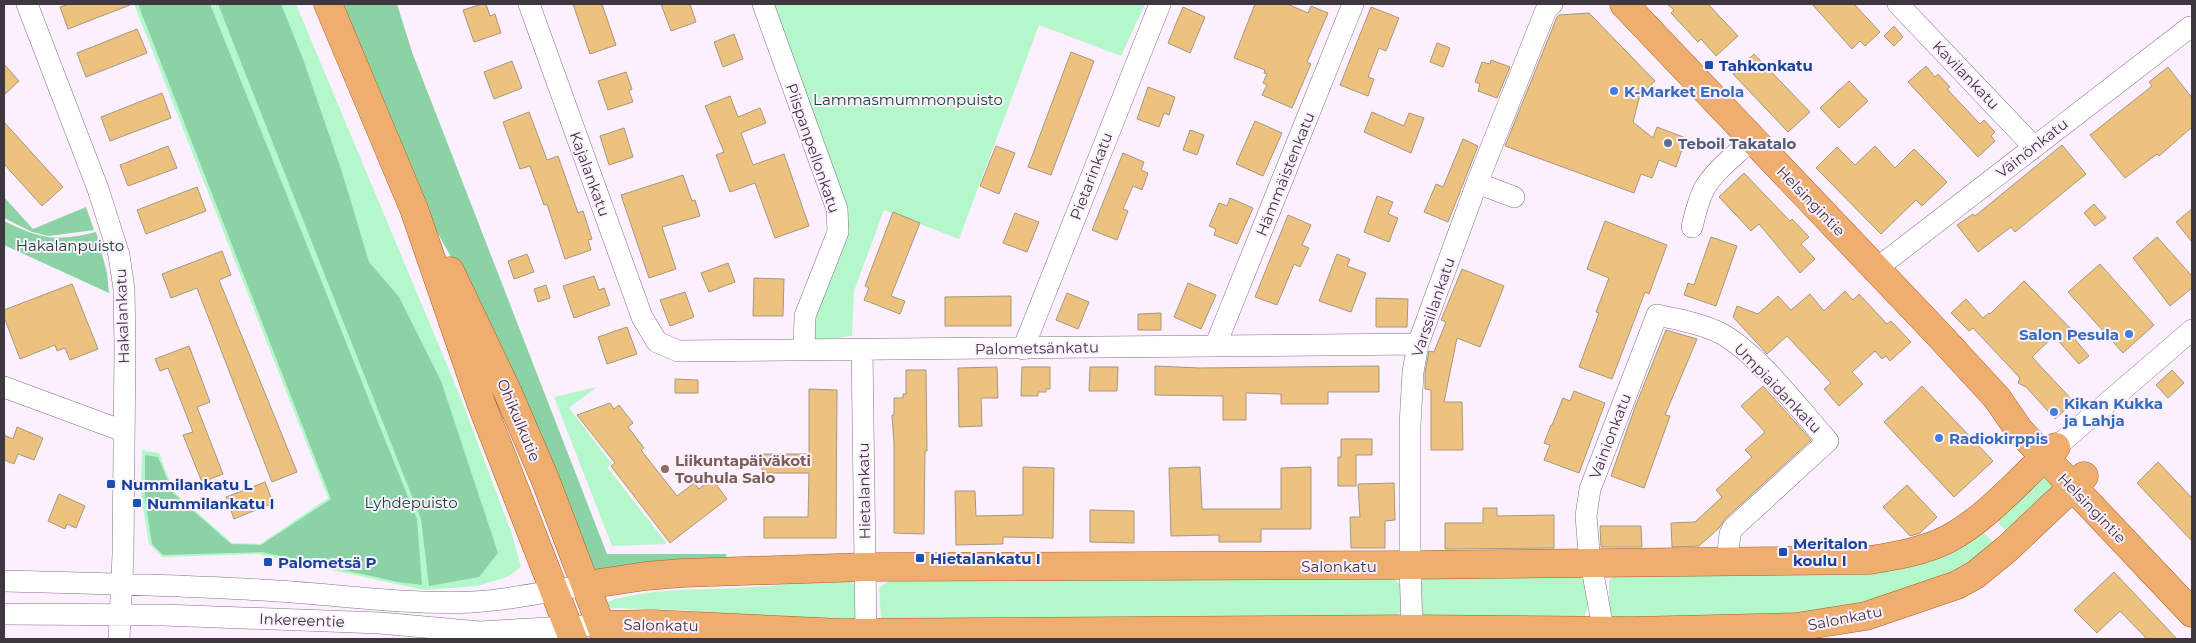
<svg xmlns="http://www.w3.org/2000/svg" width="2196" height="643" font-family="Montserrat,sans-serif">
  <rect width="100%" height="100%" fill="#fcf0fe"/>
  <path fill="#b4f7cb" d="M134 4H296L460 396 512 534 521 567 507 577 477 586 424 590 258 554 162 557 149 544 141 497 142 450 159 453 174 492 232 543 260 544 328 498Z
    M774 4H1145L1121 56 1039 25 959 239 884 210 854 291 852 336 812 341 809 318 849 220Z
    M597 387 569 408 612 464 607 467 667 544 612 546 554 397Z
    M2045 478 2051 479 2055 491 2007 532 1999 524 1998 517 2039 480Z
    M1983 532 1994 543 1984 556 1955 570 1912 588 1848 608 1817 616 1623 620 1613 617 1609 608V580L1614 576 1620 574H1853L1891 569Z
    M1577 574C1588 581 1591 607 1584 617H1424L1421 611V582L1425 577Z
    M1393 576 1400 585 1401 611 1394 619 883 622 881 617 879 588 891 579Z
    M848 579 855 585 857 613 855 620 817 625 685 610 612 608 608 605V602C644 588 699 590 737 588 774 586 811 582 848 579Z"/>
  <path fill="#8bd3a5" d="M138 4H210L417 519 422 585 398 582 262 552 163 555 152 544 145 499V455L158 457 173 493 231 544 261 545 331 499Z
    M218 4H281L303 59 342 172 369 262 399 297 441 381 498 553 479 577 429 586 421 519Z
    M338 4H397L412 52 607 554H726L727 559 595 571 460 273 418 198Z
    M4 197 33 229 86 207 94 230 49 236 32 232 4 218Z
    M4 221C41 239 55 242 96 232L107 273 109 293 4 245Z"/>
  <path fill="#edc27f" stroke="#a69780" d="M69 4H129L130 5 68 29 60 7Z
    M482 4H486L490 16 495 14 501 33 474 42 463 10Z
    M573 4H602L616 45 590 54Z
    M661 4H690L696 22 671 31Z
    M1255 4H1287L1308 13 1311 6 1328 13 1307 62 1311 64 1292 108 1262 95 1267 85 1263 83 1267 74 1264 73 1265 70 1234 58Z
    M1667 4H1708L1738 36 1716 56 1701 39 1698 42 1671 13 1674 10Z
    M1812 4H1854L1880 32 1865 46 1860 41 1852 49Z
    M1183 7 1205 17 1190 53 1168 43Z
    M1371 7 1399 18 1386 51 1379 48 1368 77 1374 79 1368 96 1340 85Z
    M1589 13 1655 81 1640 95 1633 122 1653 138 1657 127 1686 138 1676 167 1659 160 1652 178 1641 174 1634 193 1505 146 1557 17 1559 15Z
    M1894 26 1903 37 1894 46 1884 36Z
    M137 29 147 53 86 77 77 53Z
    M734 34 743 59 723 67 714 42Z
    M1437 43 1450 48 1443 67 1430 62Z
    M1071 52 1094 61 1051 175 1028 167Z
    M1754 54 1810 112 1788 132 1733 74Z
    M1491 60 1510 67 1497 98 1478 91 1480 84 1475 82 1482 62 1490 64Z
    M512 61 522 88 494 99 484 72Z
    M4 64 19 81 4 95Z
    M1926 66 1935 77 1938 74 1950 87 1947 89 1980 124 1984 120 1995 132 1991 136 1995 141 1978 157 1908 82Z
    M2168 67 2192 98V127L2159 156 2157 154 2125 178 2090 135 2152 86 2149 82Z
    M626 72 632 89 629 91 633 102 608 110 598 81Z
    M1849 81 1868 101 1839 128 1820 108Z
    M1148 87 1175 97 1169 115 1164 113 1159 127 1137 119Z
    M162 93 171 118 110 141 101 117Z
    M730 96 738 117 760 108 766 123 741 133 753 165 784 154 809 226 775 238 755 183 730 192 716 155 724 152 705 106Z
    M529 112 547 160 558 156 578 213 583 211 592 239 588 240 591 250 565 259 547 204 544 205 530 166 520 169 503 122Z
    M1372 112 1404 126 1409 113 1424 118 1411 153 1364 132Z
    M1255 121 1282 133 1263 176 1236 164Z
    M4 122 63 187 42 206 4 164Z
    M624 128 633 157 609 165 600 136Z
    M1190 130 1204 135 1197 155 1183 150Z
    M1463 139 1478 146 1448 222 1424 212 1436 184 1443 187Z
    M2062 145 2086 174 2015 232 2011 227 1978 252 1957 225 1973 214 1975 216Z
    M168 146 177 168 128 186 120 165Z
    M996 146 1015 153 999 194 980 186Z
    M1875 146 1895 168 1914 149 1947 182 1922 206 1916 200 1881 234 1816 168 1837 147 1855 165Z
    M1123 153 1144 162 1141 170 1148 173 1142 190 1133 186 1123 209 1128 211 1117 240 1092 230Z
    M1744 173 1790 221 1792 219 1809 237 1801 244 1815 259 1800 273 1759 224 1751 231 1719 197Z
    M683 175 692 201 695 200 700 216 662 227 676 269 649 278 621 195Z
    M197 187 206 211 146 234 137 210Z
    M1377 196 1393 202 1388 214 1398 218 1389 242 1364 232Z
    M1230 198 1253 208 1237 244 1214 235 1216 229 1209 226 1219 203 1227 206Z
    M2094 204 2106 218 2095 226 2084 213Z
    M2192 209V242L2176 222Z
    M893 212 920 223 891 296 905 301 900 314 864 300 869 288 865 286Z
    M1015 213 1039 222 1027 252 1003 243Z
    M1288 215 1311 225 1302 245 1309 248 1300 267 1294 264 1277 305 1255 297Z
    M1605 221 1667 245 1649 294 1645 292 1612 379 1579 367 1599 313 1596 312 1609 278 1587 269Z
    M1711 237 1737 246 1716 306 1684 295 1688 283 1694 285Z
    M2157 237 2192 276V288L2170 306 2133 258Z
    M222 251 231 275 219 280 297 472 272 482 197 288 171 298 162 274Z
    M527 254 534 272 514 279 508 261Z
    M1337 254 1350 259 1347 266 1366 273 1351 312 1319 301Z
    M728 263 735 282 709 292 701 273Z
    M2100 264 2154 325 2123 353 2068 292Z
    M1462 269 1504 286 1480 347 1457 338 1444 402H1462L1463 450H1431V390L1425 389V373L1429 351 1434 352 1446 322 1441 320Z
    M594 276 599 290 604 288 610 305 574 318 563 286Z
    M754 278 784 279 783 316H753Z
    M2024 281 2077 335 2074 338 2089 356 2079 364 2054 336 2032 357 2074 402 2055 419 2026 387 2018 383 2020 378 1973 328 1969 331 1951 313 1966 299 1983 318 1989 313 1990 314Z
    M1188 283 1216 295 1201 329 1174 317Z
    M72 284 98 349 70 360 65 348 57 351 55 345 20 359 4 317V310Z
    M546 285 550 298 538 302 534 289Z
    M1845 291 1853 300 1859 294 1887 324 1891 321 1911 342 1890 361 1886 356 1882 359 1875 351 1852 372 1863 384 1839 406 1824 389 1831 383 1787 336 1767 354 1733 317 1737 306 1758 314 1778 296 1791 310 1810 294 1824 311Z
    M685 292 694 317 670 326 660 300Z
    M1067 293 1089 302 1078 329 1056 320Z
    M1011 296V326H945V297Z
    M1376 298 1408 299 1407 327H1376Z
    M1161 313V330H1138V314Z
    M627 327 637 354 607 364 598 337Z
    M1666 330 1697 339 1665 415 1670 416 1644 488 1611 476 1635 407Z
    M189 346 210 402 197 407 223 474 202 482 183 435 193 432 168 368 160 371 155 359Z
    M1155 366 1200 368 1379 366V392H1328V404H1281V394L1246 393V420H1223V396L1155 395Z
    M997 367 998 398H981L982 426 959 427 958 368Z
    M1022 367H1050V389H1046V392H1038V396H1021Z
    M1090 367H1118L1117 391H1089Z
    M906 370H926L927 451H925L924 534 894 533V443L892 415H894V398H903V394H906Z
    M2172 370 2184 383 2168 398 2156 385Z
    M675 379 698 380V393H675Z
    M1763 386 1811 440 1725 519 1719 528 1699 546 1672 547 1671 523 1695 522 1722 497 1716 490 1752 457 1745 450 1765 432 1741 406Z
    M1922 386 1993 461 1954 497 1884 422Z
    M809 389 837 390 836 538H764V517H808L809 473H762V454H809Z
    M1574 391 1605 403 1579 473 1544 460 1550 445 1544 443 1551 425H1552L1563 398 1570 401Z
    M610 403 614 409 619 405 633 423 628 427 644 448 641 450 677 496 694 483 699 489 712 479 727 499 670 543 611 466 615 463 577 415Z
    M17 427 43 438 34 460 18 454 14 464 4 460V435L13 439Z
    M1341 439H1372V455H1356V486H1338V457H1341Z
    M2158 462 2192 498V541L2137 483Z
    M1023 467 1054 468 1053 538 1003 537V544L956 545 955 491H975L976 516 1023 515Z
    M1200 467 1202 509H1281V468L1311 467V529H1261V542H1219V535L1171 536 1169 468Z
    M265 482 273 503 234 519 226 497Z
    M1394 483 1395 520 1385 521V548H1351L1350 517H1360L1358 484Z
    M1907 485 1937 517 1920 533 1910 536 1883 507Z
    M59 494 85 506 76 528 67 524 65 529 48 521Z
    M1483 508H1497V516L1554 515V548L1445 549V523H1483Z
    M1090 510 1134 511V543L1090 542Z
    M1600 526H1641L1642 547H1601Z
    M2114 572 2177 639H2147L2120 611 2097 633 2074 610Z"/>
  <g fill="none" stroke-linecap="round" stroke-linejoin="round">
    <g stroke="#827186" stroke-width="22">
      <path id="minor" d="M27 4 98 189 119 255 124 289 125 347 123 555 119 639
        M529 4 642 317 657 342 678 351 1418 344
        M763 4 837 209 838 232 805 316 804 350
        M1898 4 2034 147
        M1477 183 1514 197
        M1692 227C1695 214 1698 201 1704 189 1715 170 1736 155 1751 140
        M1876 269 2190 27
        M1216 344 1353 4
        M1023 349 1160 4
        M862 350 866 632
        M4 387 123 431
        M2056 447 2192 330
        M4 581C95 583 186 585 277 591 342 595 408 605 473 602 511 600 549 591 586 585
        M4 614 163 615 380 623 480 632 601 625
        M1412 629 1410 565V425L1413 372 1418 344 1477 183 1546 10 1552 4
        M1605 639 1589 552 1586 516 1590 489 1657 315C1677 319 1698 323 1716 331 1754 348 1799 409 1828 441L1733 528 1730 534 1727 561"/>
    </g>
    <g stroke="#a96121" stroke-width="29">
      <path id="major" d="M328 4 414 209 481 403 573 639
        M1624 4 1939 335 1997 398 2019 430 2192 613
        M450 271 508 393 545 479 606 639
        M586 585 646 576 683 573 865 567 1410 565 1870 560C1896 556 1924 551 1948 539 1989 517 2021 477 2056 447
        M601 625 652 624 842 633 1412 629 1632 631 1796 627 1866 616 1957 585 1975 575 2008 548 2084 476"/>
    </g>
    <use href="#minor" stroke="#fff" stroke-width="21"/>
    <use href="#major" stroke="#eeae70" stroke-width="28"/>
  </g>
  <g fill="#1a4fb4" stroke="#fcf0fe" stroke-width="2">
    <rect x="1704" y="60" width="10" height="10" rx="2.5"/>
    <rect x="106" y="479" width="10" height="10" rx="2.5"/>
    <rect x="132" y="498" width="10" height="10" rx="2.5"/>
    <rect x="1778" y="547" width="10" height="10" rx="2.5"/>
    <rect x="915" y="553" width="10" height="10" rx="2.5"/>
    <rect x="263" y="557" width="10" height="10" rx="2.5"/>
  </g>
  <g fill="#3f7fe0" stroke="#fcf0fe" stroke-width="2">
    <circle cx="1614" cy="91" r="5"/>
    <circle cx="2129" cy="334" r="5"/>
    <circle cx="2054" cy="412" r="5"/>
    <circle cx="1939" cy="438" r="5"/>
  </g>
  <circle fill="#5c6f8a" stroke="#fcf0fe" stroke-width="2" cx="1668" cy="143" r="5"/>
  <circle fill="#8d6e63" stroke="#fcf0fe" stroke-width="2" cx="665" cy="469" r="5"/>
  <g text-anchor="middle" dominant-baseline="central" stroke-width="4" stroke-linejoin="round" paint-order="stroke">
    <g font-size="15" font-weight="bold" fill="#164399" stroke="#fcf0fe" text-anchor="start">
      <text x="1719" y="65">Tahkonkatu</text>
      <text x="121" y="484">Nummilankatu L</text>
      <text x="147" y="503">Nummilankatu I</text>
      <text x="1793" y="543">Meritalon<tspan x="1793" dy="17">koulu I</tspan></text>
      <text x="930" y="558">Hietalankatu I</text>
      <text x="278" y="562">Palometsä P</text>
    </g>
    <g font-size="15" fill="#3f3740" stroke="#fcf0fe">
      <text transform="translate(1966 75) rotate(46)">Kavilankatu</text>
      <text transform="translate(813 148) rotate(71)">Piispanpellonkatu</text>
      <text transform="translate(2032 148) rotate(-38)">Väinönkatu</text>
      <text transform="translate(590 174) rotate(70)">Kajalankatu</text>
      <text transform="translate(1285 174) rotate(-68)">Hämmäistenkatu</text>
      <text transform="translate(1091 176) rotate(-69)">Pietarinkatu</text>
      <text transform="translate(1811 201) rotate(46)">Helsingintie</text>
      <text transform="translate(1433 307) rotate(-71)">Varssillankatu</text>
      <text transform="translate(122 316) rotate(-92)">Hakalankatu</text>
      <text transform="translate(1037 348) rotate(-1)">Palometsänkatu</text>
      <text transform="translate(1778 388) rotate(46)">Umpiaidankatu</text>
      <text transform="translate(519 420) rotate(67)">Ohikulkutie</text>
      <text transform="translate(1610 436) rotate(-69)">Vainionkatu</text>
      <text transform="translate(864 491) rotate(-91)">Hietalankatu</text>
      <text transform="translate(2092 508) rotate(46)">Helsingintie</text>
      <text x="1339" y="566">Salonkatu</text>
      <text transform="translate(1845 618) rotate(-11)">Salonkatu</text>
      <text transform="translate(302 620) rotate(2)">Inkereentie</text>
      <text transform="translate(661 625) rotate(1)">Salonkatu</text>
    </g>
    <g font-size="15" font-weight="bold" fill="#366cbe" stroke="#fcf0fe" text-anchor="start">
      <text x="1624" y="91">K-Market Enola</text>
      <text x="2119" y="334" text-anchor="end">Salon Pesula</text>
      <text x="2064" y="403">Kikan Kukka<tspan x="2064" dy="17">ja Lahja</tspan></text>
      <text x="1949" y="438">Radiokirppis</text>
    </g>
    <g font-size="15" fill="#12492b" stroke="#fcf0fe">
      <text x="908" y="99">Lammasmummonpuisto</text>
      <text x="70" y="245">Hakalanpuisto</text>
      <text x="411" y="502">Lyhdepuisto</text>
    </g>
    <g font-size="15" font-weight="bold" fill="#4e5e75" stroke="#fcf0fe" text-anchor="start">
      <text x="1678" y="143">Teboil Takatalo</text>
    </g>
    <g font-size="15" font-weight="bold" fill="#785e54" stroke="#fcf0fe" text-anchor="start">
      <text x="675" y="460">Liikuntapäiväkoti<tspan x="675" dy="17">Touhula Salo</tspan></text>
    </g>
  </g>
  <rect width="2196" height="643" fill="none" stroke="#3f3740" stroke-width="10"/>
</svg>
